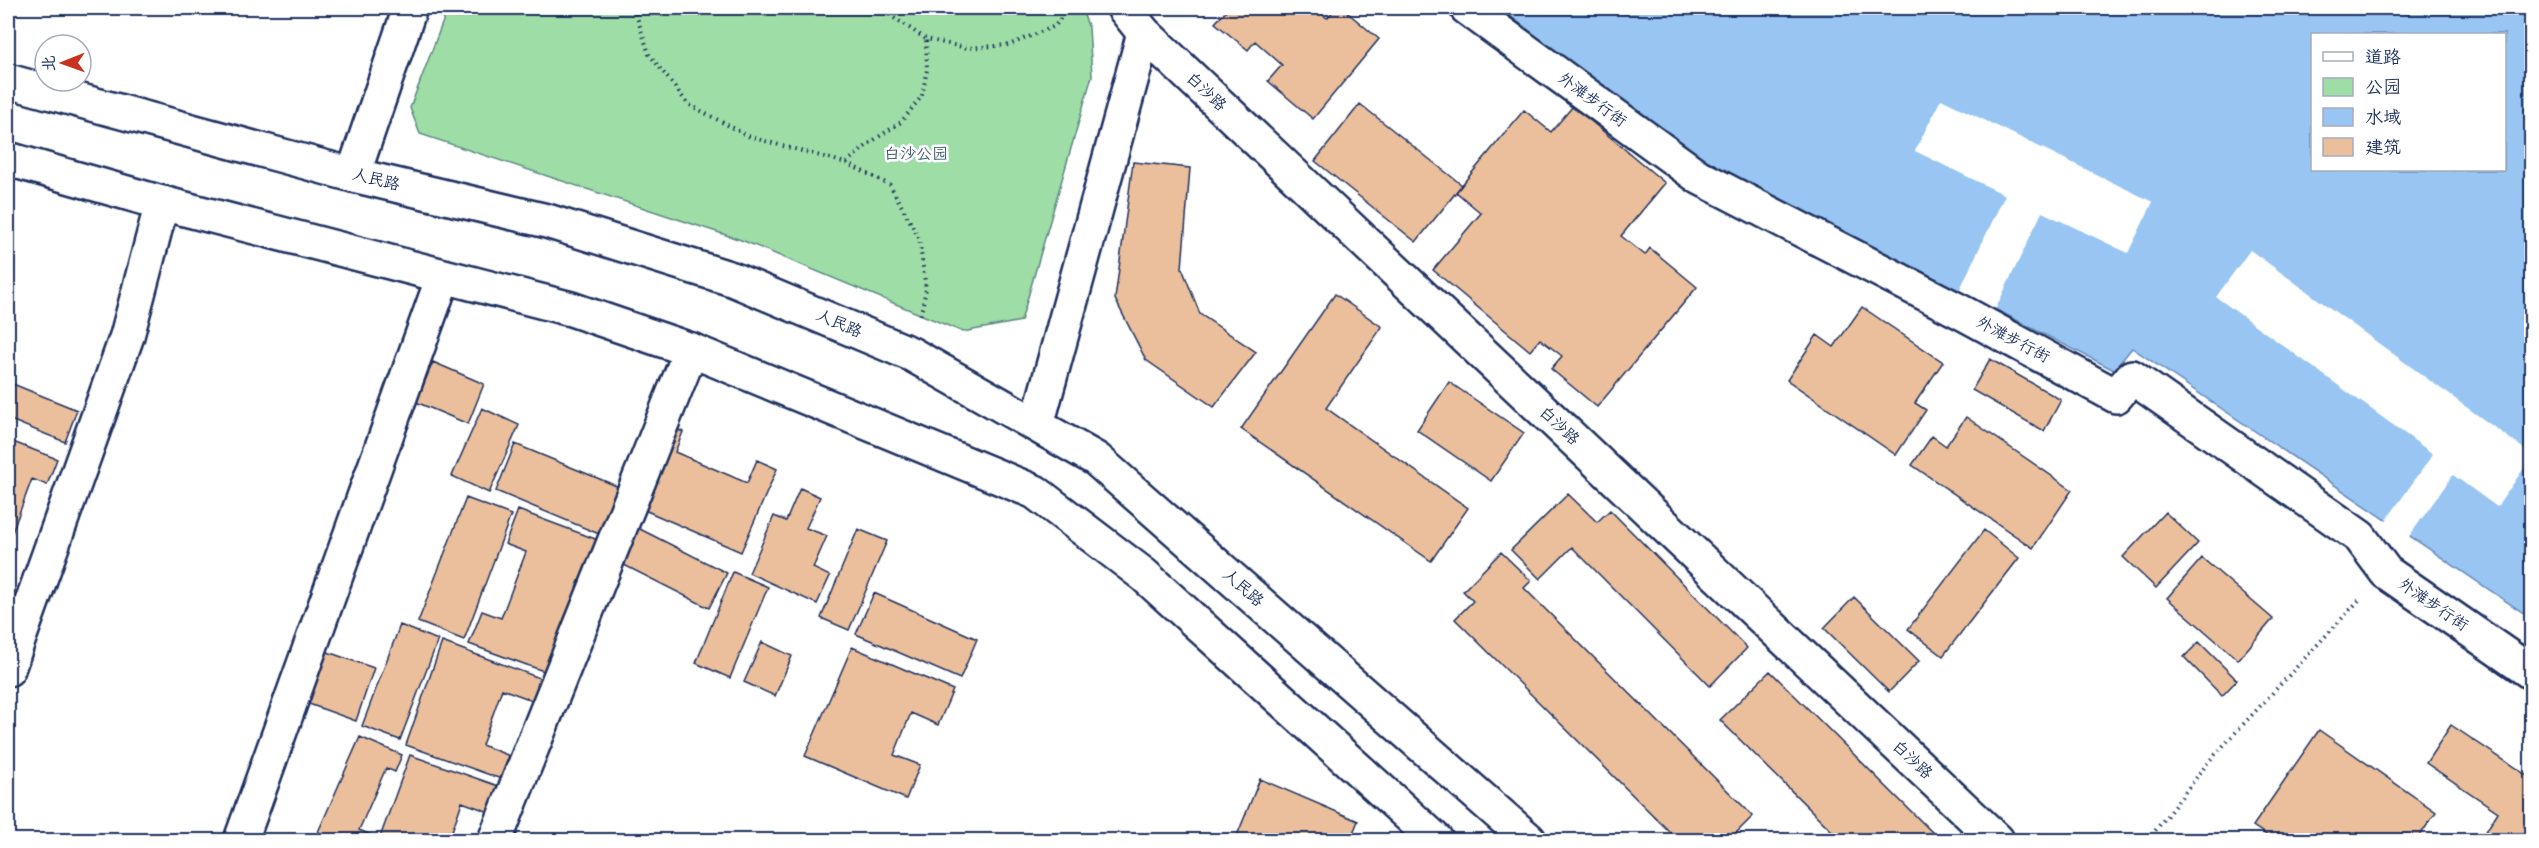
<svg xmlns="http://www.w3.org/2000/svg" width="2539" height="848" font-family="'Balsamiq Sans','LXGW WenKai TC',sans-serif">
  <rect width="100%" height="100%" fill="#fff"/>
  <filter id="ink" filterUnits="userSpaceOnUse"><feTurbulence type="fractalNoise" baseFrequency=".0167" numOctaves="2"/><feDisplacementMap in="SourceGraphic" scale="12" xChannelSelector="R" yChannelSelector="G"/><feConvolveMatrix kernelMatrix="1 2 1 2 8 2 1 2 1" color-interpolation-filters="sRGB"/></filter>
  <g filter="url(#ink)">
    <path fill="#9edda6" stroke="#5c8682" stroke-width="1.5" d="M448 8H1081L1089 28 1092 76 1021 321 963 332 744 241 420 134 410 108Z"/>
    <path fill="#98c5f2" stroke="#6689b7" stroke-width="1.5" fill-rule="evenodd" d="M1500 8H2531V618L2132 348 2114 370 1678 147ZM2312 34H2504V170H2312Z"/>
    <path fill="#fff" d="M1941 99 2153 202 2128 253 2042 212 1994 312 1958 293 2005 195 1915 151Z
      M2250 250 2531 454V458L2497 507 2453 475 2408 538 2385 522 2433 454 2216 297Z"/>
    <path fill="#ebbf9b" stroke="#1b2f5e" stroke-width="1.5" d="M1222 8H1314L1327 18 1336 8H1342L1379 39 1313 119 1268 81 1282 65 1255 41 1248 50 1215 23 1226 11Z
      M1360 104 1462 185 1416 242 1315 161Z
      M1573 106 1665 183 1621 236 1645 255 1650 248 1697 287 1597 407 1551 369 1562 356 1540 339 1530 351 1433 270 1481 213 1456 192 1524 110 1551 132Z
      M1133 162 1190 168 1182 268 1200 314 1256 352 1214 407 1146 360 1115 299Z
      M1335 294 1382 327 1326 408 1468 508 1431 561 1241 429Z
      M1862 307 1943 362 1915 403 1926 410 1896 455 1787 380 1817 335 1834 347Z
      M1990 359 2061 400 2044 431 1972 390Z
      M433 362 484 384 468 424 416 402Z
      M8 382 77 410 65 442 8 419Z
      M1449 382 1524 433 1491 481 1417 430Z
      M482 408 519 425 489 493 452 476Z
      M1966 417 2072 490 2033 548 1912 465 1932 436 1946 446Z
      M668 425 683 432 675 452 747 483 757 460 777 469 741 552 633 505Z
      M8 440 57 459 47 485 32 479 8 543Z
      M515 444 619 487 599 534 496 491Z
      M800 488 820 497 806 528 827 536 813 568 830 576 817 604 749 573 774 516 786 521Z
      M1568 494 1597 522 1610 510 1747 648 1710 686 1572 547 1540 579 1511 550Z
      M466 498 511 515 464 640 418 622Z
      M518 510 598 540 549 673 469 644 482 611 501 618 526 552 505 544Z
      M2165 512 2198 543 2156 588 2123 557Z
      M632 525 727 573 709 608 614 560Z
      M858 529 887 541 849 630 821 618Z
      M1984 530 2019 558 1943 656 1908 629Z
      M1501 552 1531 581 1524 588 1753 816 1729 840H1678L1455 619 1473 601 1463 591Z
      M2202 558 2273 619 2238 660 2167 598Z
      M733 572 768 587 730 678 696 663Z
      M874 593 977 639 960 679 856 634Z
      M1854 597 1919 661 1889 692 1824 628Z
      M400 625 438 640 400 740 362 726Z
      M442 642 545 680 537 702 502 689 482 745 515 758 507 781 406 745Z
      M762 642 792 656 775 696 744 682Z
      M2199 642 2237 680 2222 696 2184 657Z
      M852 647 953 690 938 725 911 713 894 755 920 765 906 799 805 756Z
      M316 648 374 668 356 721 298 700Z
      M1770 671 1940 840H1841L1720 720Z
      M2451 725 2532 779V840H2496L2485 833 2498 812 2426 763Z
      M2319 730 2436 812 2417 840H2274L2253 826Z
      M360 737 402 755 395 772 386 768 359 830 371 835 369 840H337L318 832Z
      M410 755 504 788 495 814 462 802 449 840H379Z
      M1260 779 1358 821 1350 840H1242L1236 838Z"/>
    <g fill="none" stroke-linecap="round" stroke-linejoin="round">
      <g stroke="#1b2f5e" stroke-width="38">
        <path id="street" d="M1467 8 1699 177 1965 314 2116 396 2132 377 2360 537 2386 572 2532 673
          M353 175 410 8
          M8 669 127 336 162 203
          M241 840 443 277
          M495 840 691 350"/>
      </g>
      <g stroke="#1b2f5e" stroke-width="38">
        <path id="secondary" d="M1124 8 1144 33 1997 840
          M8 81 353 175 547 221 732 279 911 354 1096 459 1529 840
          M8 159 162 203 571 309 691 350 1035 492 1144 575 1436 840
          M1037 425 1144 33"/>
      </g>
      <path stroke="#1b2f5e" stroke-width="4" stroke-dasharray="1.5 4.5" stroke-linecap="butt" d="M634 8 649 54 688 104 750 137 846 163 871 142 901 122 922 96 927 70 926 39
        M879 8 926 39 967 48 1009 45 1055 26 1068 8
        M846 163 890 185 919 238 926 289 920 318
        M2148 840 2210 760 2361 598"/>
      <use href="#street" stroke="#fff" stroke-width="33"/>
      <use href="#secondary" stroke="#fff" stroke-width="33"/>
    </g>
  </g>
  <g text-anchor="middle" dominant-baseline="central" stroke-width="5" stroke-linejoin="round" paint-order="stroke">
    <g font-size="16" fill="#1b2f5e" stroke="#fff">
      <text transform="translate(1206 92) rotate(43)">白沙路</text>
      <text transform="translate(1592 100) rotate(36)">外滩步行街</text>
      <text transform="translate(376 180) rotate(14)">人民路</text>
      <text transform="translate(839 324) rotate(23)">人民路</text>
      <text transform="translate(2013 340) rotate(28)">外滩步行街</text>
      <text transform="translate(1559 426) rotate(43)">白沙路</text>
      <text transform="translate(1243 588) rotate(41)">人民路</text>
      <text transform="translate(2433 605) rotate(34)">外滩步行街</text>
      <text transform="translate(1912 760) rotate(43)">白沙路</text>
    </g>
    <g font-size="16" fill="#3c5a70" stroke="#fff">
      <text x="916" y="154">白沙公园</text>
    </g>
  </g>
  <rect width="2539" height="848" fill="none" stroke="#fff" stroke-width="30"/>
  <rect x="15" y="15" width="2509" height="818" fill="none" stroke="#1b2f5e" stroke-width="2" filter="url(#ink)"/>
  <rect x="2311" y="33" width="195" height="138" fill="#ffffff" stroke="#a4acbf" stroke-width="1.5"/>
  <rect x="2323" y="52" width="30" height="9" fill="#ffffff" stroke="#a4acbf" stroke-width="1.5"/>
  <text x="2365" y="63" font-size="18" fill="#1b2f5e">道路</text>
  <rect x="2323" y="78" width="30" height="18" fill="#9edda6" stroke="#a4acbf" stroke-width="1.5"/>
  <text x="2365" y="93" font-size="18" fill="#1b2f5e">公园</text>
  <rect x="2323" y="108" width="30" height="18" fill="#98c5f2" stroke="#a4acbf" stroke-width="1.5"/>
  <text x="2365" y="123" font-size="18" fill="#1b2f5e">水域</text>
  <rect x="2323" y="138" width="30" height="18" fill="#ebbf9b" stroke="#a4acbf" stroke-width="1.5"/>
  <text x="2365" y="153" font-size="18" fill="#1b2f5e">建筑</text>
  <g transform="translate(63 63) rotate(269)"><circle r="28" fill="#ffffff" stroke="#a4acbf" stroke-width="1.5"/>
  <path d="M0-4.5L10 22L0 15L-10 22Z" fill="#c8321e"/>
  <text y="-9" font-size="16" font-weight="bold" text-anchor="middle" fill="#1b2f5e">北</text>
  </g>
</svg>
